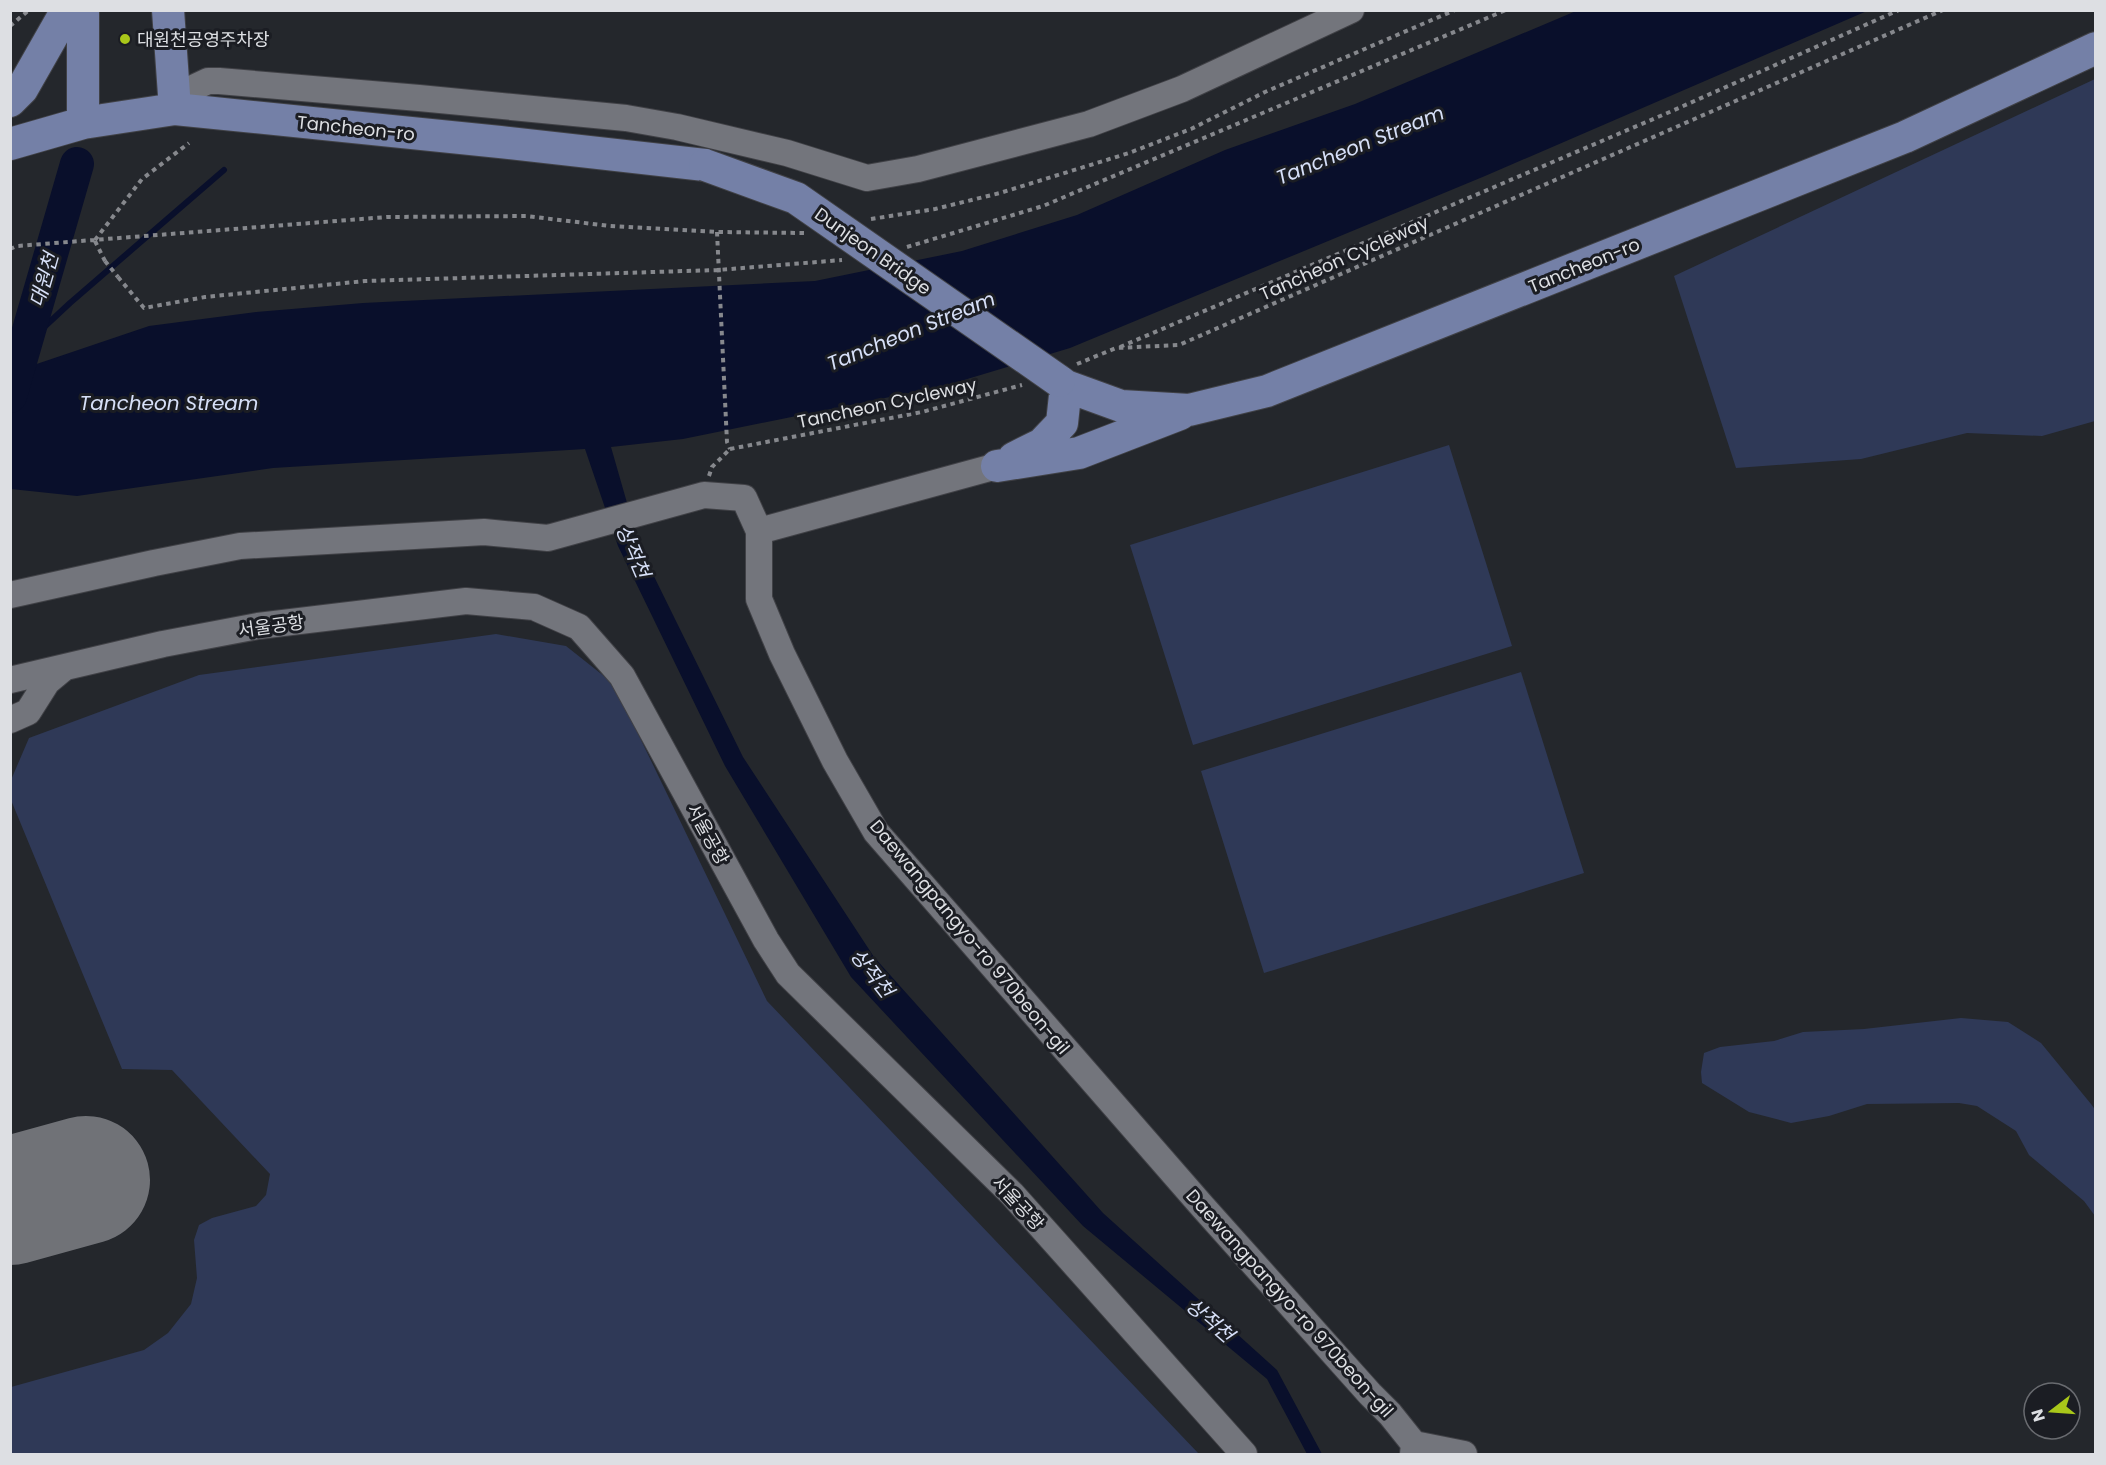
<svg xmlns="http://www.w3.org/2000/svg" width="2106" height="1465" font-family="Poppins,'Noto Sans KR',sans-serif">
  <rect width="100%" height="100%" fill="#24272c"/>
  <path fill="#2f3957" d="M2095 79V421L2042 436 1967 433 1861 459 1736 468 1674 276Z
    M1449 445 1512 646 1193 745 1130 545Z
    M496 634 566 646 614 684 767 1001 1199 1454H11V1387L144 1350 168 1333 191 1304 197 1278 194 1240 199 1225 212 1218 256 1206 266 1195 270 1174 172 1070 122 1069 11 800V780L29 738 199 675Z
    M1521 672 1584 873 1264 973 1201 771Z
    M1961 1018 2008 1022 2041 1043 2091 1104 2096 1111 2095 1216 2084 1201 2029 1155 2016 1131 1977 1106 1959 1103 1867 1104 1829 1116 1791 1123 1749 1112 1702 1083 1701 1072 1704 1053 1720 1047 1774 1041 1803 1032 1864 1029Z"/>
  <path fill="#090f2b" d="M1576 11H1867L1485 176 1070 348 944 386 683 439 611 447 640 548 743 757 874 957 1103 1213 1277 1370 1322 1454H1307L1267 1379 1083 1226 851 977 725 766 618 546 585 449 273 468 77 496 11 489 10 373 149 326 256 312 363 303 815 281 962 251 1077 215 1225 150 1355 104Z"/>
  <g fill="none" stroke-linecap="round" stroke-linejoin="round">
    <path stroke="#090f2b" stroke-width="6" d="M26 344 70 303 224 170"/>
    <path stroke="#090f2b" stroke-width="34" d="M10 396 77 164"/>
    <path stroke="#707277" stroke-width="128" d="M10 1201 86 1180"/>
    <g stroke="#404146" stroke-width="28">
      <path id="minor" d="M174 97 208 81H219L419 98 626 118 677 127 787 153 867 178 918 169 1089 124 1182 89 1351 10
        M997 466 759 531V599L782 654 835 761 876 832 1202 1206 1370 1394 1390 1414 1414 1444 1413 1454
        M10 595 154 563 240 546 484 532 548 538 704 495 744 498 759 531
        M10 680 163 644 258 626 466 601 534 607 579 627 622 676 766 940 788 974 1012 1194 1244 1454
        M10 720 28 712 47 682 65 667
        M1414 1444 1464 1454"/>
    </g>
    <g stroke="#404146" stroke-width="34">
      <path id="major" d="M168 10 175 109
        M10 101 22 89 67 10
        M83 123V10
        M10 144 83 123 175 109 500 142 705 165
        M1059 381 1066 386 1121 406 1189 410 1267 391 1905 137 2096 48
        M1014 458 1042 444 1062 423 1066 386
        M997 466 1079 453 1180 414"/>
    </g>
    <path stroke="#86888d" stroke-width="4" stroke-dasharray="4.5 4.5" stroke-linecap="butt" d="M10 26 29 10
      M871 219 935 209 1000 193 1129 153 1191 129 1265 92 1455 10
      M717 232 727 442 730 449
      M95 240 142 179 189 143
      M95 241 105 261
      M907 247 1043 206 1506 10
      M10 249 17 246 387 217 526 216 610 226 717 232 804 233
      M118 277 144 308 205 297 365 281 718 270 842 260
      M1120 347 1672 111 1899 10
      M1077 364 1116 348 1179 345 1943 10
      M730 449 922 412 1022 385
      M709 476 712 467 730 449"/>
    <use href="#minor" stroke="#73757c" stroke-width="26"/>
    <use href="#major" stroke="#7480a7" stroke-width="32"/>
    <g stroke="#404146" stroke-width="34" stroke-linecap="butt">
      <path id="major-bridge" d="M705 165 796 198 1059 381"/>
    </g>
    <path stroke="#86888d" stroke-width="4" stroke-dasharray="4.5 4.5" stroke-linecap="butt" d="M105 261 118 277"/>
    <use href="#major-bridge" stroke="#7480a7" stroke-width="32"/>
  </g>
  <circle fill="#a9c71a" stroke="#1b1d23" stroke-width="2" cx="125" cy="39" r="6"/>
  <g text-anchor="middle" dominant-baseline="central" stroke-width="6" stroke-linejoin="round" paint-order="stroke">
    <g font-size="18" fill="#dddfe3" stroke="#1b1d23" text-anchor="start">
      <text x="137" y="39">대원천공영주차장</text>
    </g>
    <g font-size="18" fill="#dddfe3" stroke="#1b1d23">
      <text transform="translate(356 128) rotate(6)">Tancheon-ro</text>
      <text transform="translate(873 251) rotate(35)">Dunjeon Bridge</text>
      <text transform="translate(1344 258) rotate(-24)">Tancheon Cycleway</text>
      <text transform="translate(1584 265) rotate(-22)">Tancheon-ro</text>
      <text transform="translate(887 403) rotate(-12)">Tancheon Cycleway</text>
      <text transform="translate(271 626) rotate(-8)">서울공항</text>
      <text transform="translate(708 834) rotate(61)">서울공항</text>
      <text transform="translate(970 937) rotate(50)">Daewangpangyo-ro 970beon-gil</text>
      <text transform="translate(1018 1203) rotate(47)">서울공항</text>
      <text transform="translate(1290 1303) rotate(48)">Daewangpangyo-ro 970beon-gil</text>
    </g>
    <g font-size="20" font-style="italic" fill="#d7e0f8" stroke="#1b1d23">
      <text transform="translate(1360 145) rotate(-22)">Tancheon Stream</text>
      <text transform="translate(44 280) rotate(-74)">대원천</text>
      <text transform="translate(911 331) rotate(-22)">Tancheon Stream</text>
      <text x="169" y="403">Tancheon Stream</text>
      <text transform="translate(633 551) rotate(67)">상적천</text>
      <text transform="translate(872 973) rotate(52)">상적천</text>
      <text transform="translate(1210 1320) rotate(41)">상적천</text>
    </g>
  </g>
  <rect width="2106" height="1465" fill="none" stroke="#dddfe3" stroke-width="24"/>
  <g transform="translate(2052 1411) rotate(253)"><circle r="28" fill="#1b1d23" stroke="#696b70" stroke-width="1.5"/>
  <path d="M0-4.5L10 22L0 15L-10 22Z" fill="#a9c71a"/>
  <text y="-9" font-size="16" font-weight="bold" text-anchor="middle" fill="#dddfe3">N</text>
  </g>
</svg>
